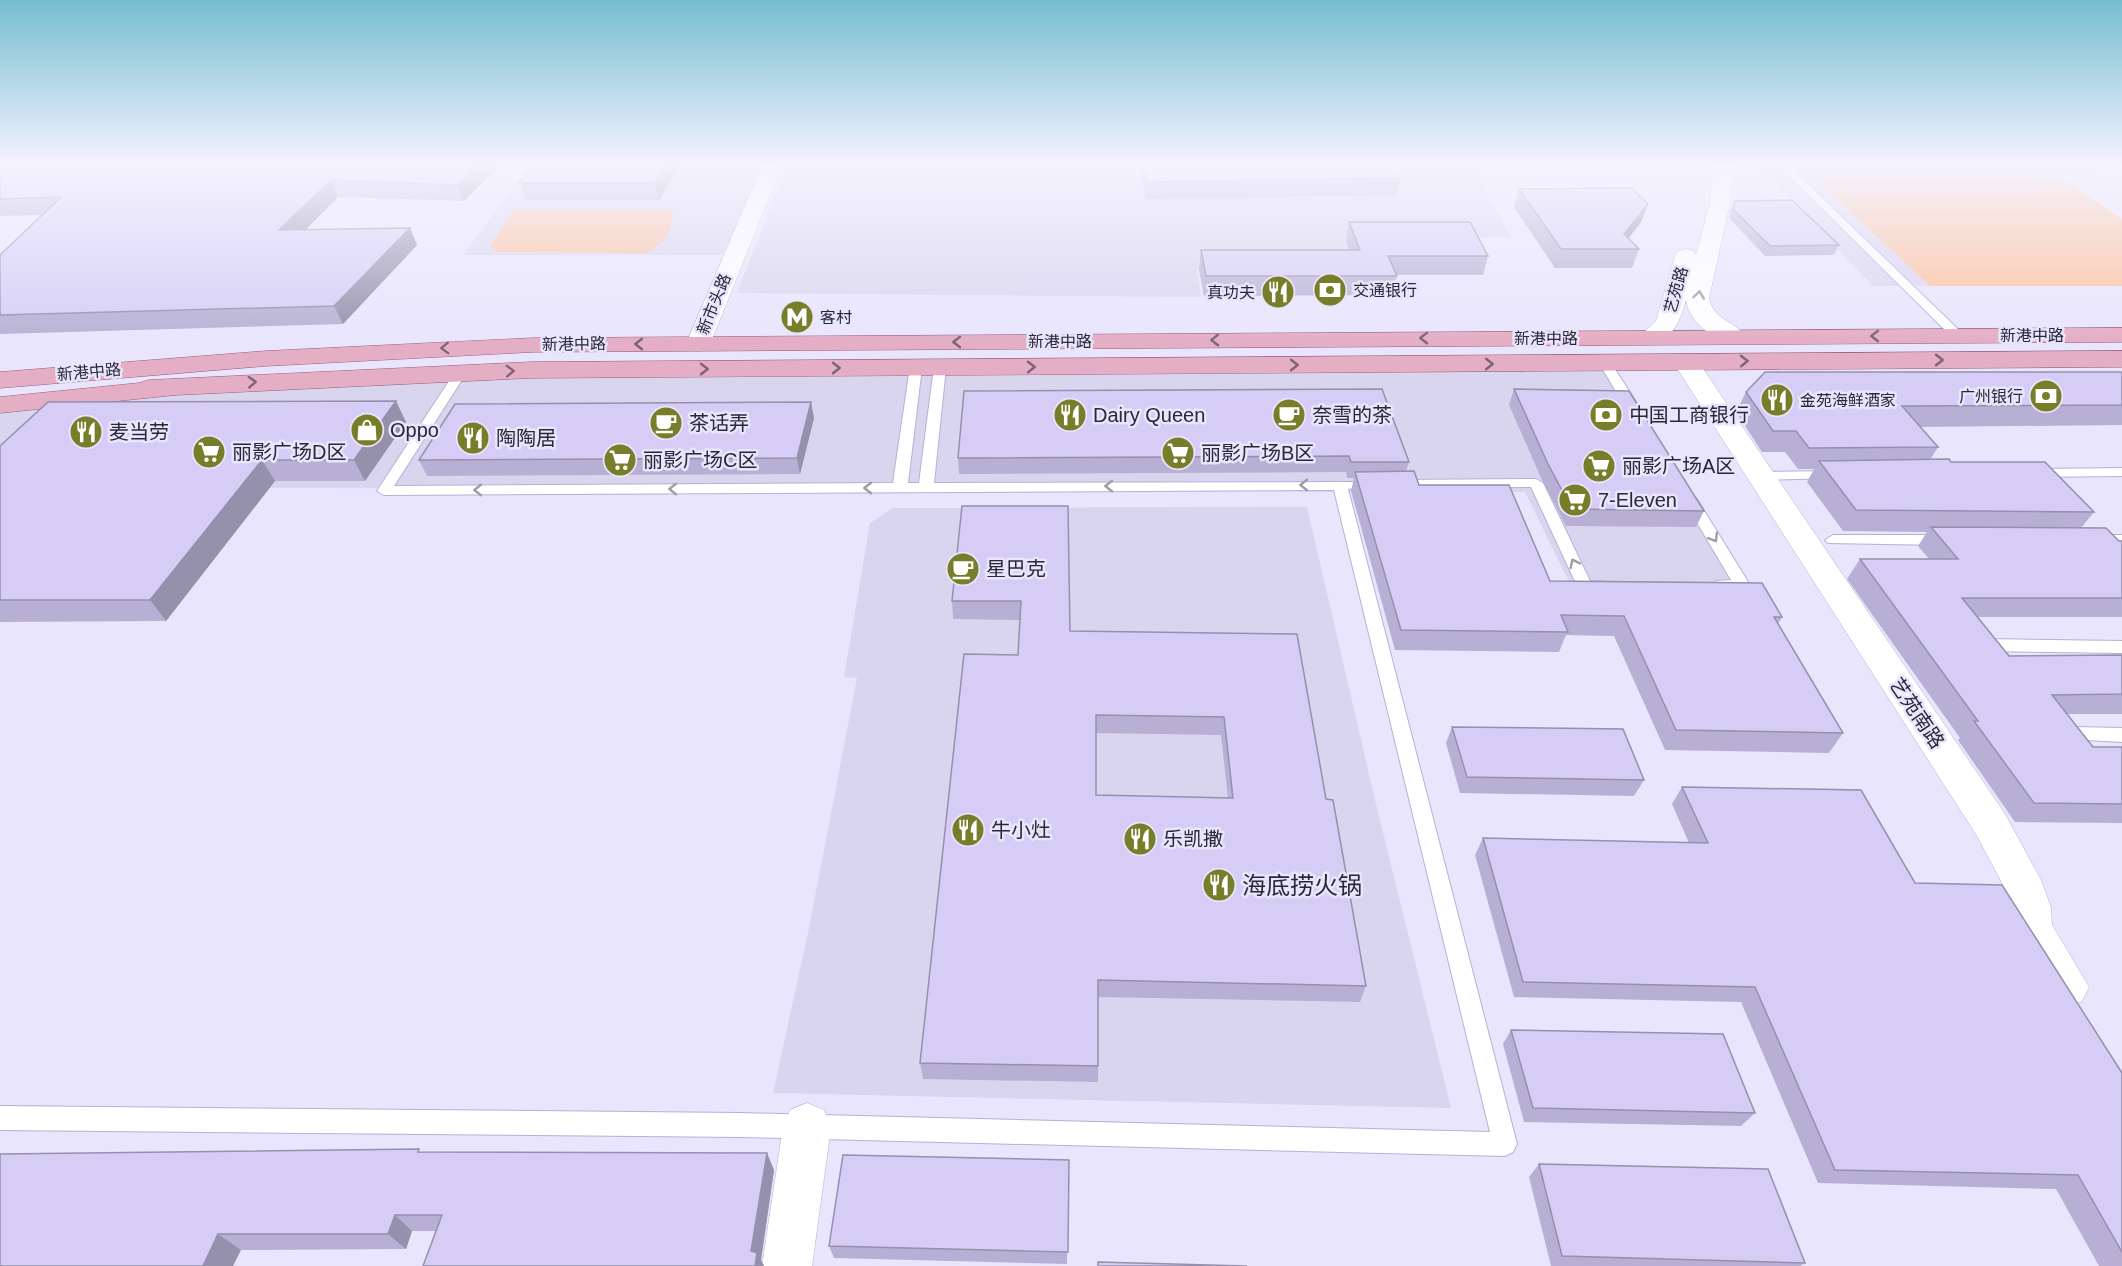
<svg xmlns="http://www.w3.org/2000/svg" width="2122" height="1266" font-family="Arial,'Noto Sans SC',sans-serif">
  <rect width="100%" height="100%" fill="#e9e5fd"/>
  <path fill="#dad5ef" d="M529 166H762L722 255H463Z
    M787 166H1472L1511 237 1345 239 1353 267 1197 269 1201 297 737 293Z
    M1758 166H2107L2086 175 2060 176H1813L1930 286H1873Z
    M1615 370 1750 592 1573 590 1525 492 0 487V410L191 391 518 375Z
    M1307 507 1376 804 1451 1108 773 1093 809 928 857 678 844 677 870 523 893 508Z"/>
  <path fill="#fdc099" d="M1812 176H2060L2122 219V286H1930Z
    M514 210H674C672 216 672 220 671 225 670 237 657 246 649 253L497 252 490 246Z"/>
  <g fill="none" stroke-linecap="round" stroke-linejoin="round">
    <g stroke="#b7b0d6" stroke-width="2">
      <path id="service" d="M1779 166H1789L1962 333V339H1954Z
        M1605 359 1611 363 1640 408 1638 411 1633 412 1626 408 1599 363Z
        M916 363 922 367 908 483H919L934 367 940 363 946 367 934 483 1354 482 1356 485 1354 488 1348 489 1517 1144 1513 1152 1505 1156 739 1137 0 1130V1106L739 1113 1490 1132 1334 490 384 495 377 491 455 372 461 368 467 372 394 486 893 483 910 367Z
        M2122 468V476L2034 477 2027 473 2034 469Z
        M1831 471 1838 475 1836 478 1760 480 1753 476 1760 472Z
        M1536 479 1543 483 1590 581 1609 582 1611 586 1609 590H1579L1531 487 1399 488 1392 484 1399 480Z
        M1690 494 1697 499 1750 585 1748 589H1716L1714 585 1716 581 1731 580 1683 499Z
        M1833 535H1943L1951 540 1943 545 1828 543 1825 540Z
        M2095 535H2122V545L2090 543 2087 540Z
        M1985 639 2122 641V653L1985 651 1979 649 1977 645 1979 641Z
        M2075 727 2122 728V742L2069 739 2066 734 2069 729Z"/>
    </g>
    <g stroke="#b7b0d6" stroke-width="1">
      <path id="minor" d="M762 166H782L710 344 707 349 698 351 689 349 686 344Z
        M807 1103 824 1110 831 1127 812 1266H762L783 1127 790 1110Z"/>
    </g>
    <g stroke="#b7b0d6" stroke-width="1">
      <path id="tertiary" d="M1714 166H1734L1730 203 1709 298C1713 320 1734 320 1745 336L1742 341C1719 347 1689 323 1686 300 1680 321 1670 349 1642 342L1639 337 1656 321 1675 256 1678 251 1686 249 1694 251 1696 255 1710 203Z
        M1686 354 1695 357 2005 814 2041 880 2051 907 2052 925 2089 987 2082 1001 2067 1007 2052 1001 2017 942 2011 929V907L2002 883 1977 836 1673 362 1677 357Z"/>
    </g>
    <g stroke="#975c7a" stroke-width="1">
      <path id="primary" d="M2122 328V342L533 352 266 366 0 388V372L266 351 533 338Z
        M2122 351V367L531 378 176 395 0 413V397L139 383 149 380 531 362Z"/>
    </g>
    <use href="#service" fill="#fff" fill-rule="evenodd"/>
    <use href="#minor" fill="#fff" fill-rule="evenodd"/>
    <use href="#tertiary" fill="#fff" fill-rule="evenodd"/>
    <use href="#primary" fill="#e4aec5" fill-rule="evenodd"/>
  </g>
  <path fill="#b7b0d4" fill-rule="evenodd" d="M0 166H499L464 201 338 197 305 230 410 228 417 245 343 324 0 334V255L42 215 0 216Z
    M679 166 659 200H525L519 183Z
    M1139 166H1394L1401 178 1397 195 1146 199Z
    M2015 166H2092L2087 174H2027Z
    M1519 189 1648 204 1641 222 1629 238 1639 249 1632 268H1555L1514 207Z
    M1735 201 1839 245 1834 255 1765 256 1729 218 1731 210Z
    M1349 222 1488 256 1483 275H1397L1393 295 1204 296 1199 270 1201 250H1349L1346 241Z
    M2122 372V425L1920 427 1938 447 1930 460 1951 462 2094 512 2081 528 2119 541H2122V617H1978L2009 656 2122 655V714H2067L2093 747H2122V823L2015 822 1958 740 1960 738 1847 579 1860 559H1929L1918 546 1927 532 1843 531 1807 482 1814 469H1798L1785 452H1762L1736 412 1746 392Z
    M1514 389 1704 511 1696 527 1566 526 1542 480 1509 405Z
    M964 391 1409 462 1406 471 1419 485 1550 581 1782 617 1778 624 1843 733 1829 753 1665 750 1614 636 1566 635 1559 652 1395 650 1351 491 1354 478H1347L1346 472 959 474 958 458Z
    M814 418 800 474 427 476 419 460Z
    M406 422 365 481H275L166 621 0 622V446Z
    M962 506 1070 631 1297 634 1326 799 1366 986 1360 1002 1098 997V1082L923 1079 920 1063 1018 655 1020 620 953 619 952 601ZM1096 733 1221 735 1228 798 1096 795Z
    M1452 727 1644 780 1634 796 1460 793 1446 743Z
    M1682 787 1915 883 2122 1073V1266H2099L2056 1189 1818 1183 1741 1002 1514 997 1475 855 1483 838 1689 843 1672 804Z
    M1511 1030 1755 1113 1741 1126 1524 1122 1503 1044Z
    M422 1152 774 1170 761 1260 764 1266H423L436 1231H412L406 1249 241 1250 0 1266Z
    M1069 1160 1067 1264 834 1258 829 1246Z
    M1539 1164 1805 1263 1800 1266H1551L1529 1177Z"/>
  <path fill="#9590ac" d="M477 166H499L464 201 457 185Z
    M665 166H679L659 200 654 183Z
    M331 180 338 197 288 247 279 230Z
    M1648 204 1641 222 1620 249 1624 234Z
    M410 228 417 245 343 324 334 306Z
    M396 401 406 422 365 481 354 460Z
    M811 402 814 418 800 474 797 458Z
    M262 460 275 481 166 621 150 600Z
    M767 1153 774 1170 761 1260 764 1266H755L751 1251Z
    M395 1215 412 1231 406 1249 388 1234Z
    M218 1234 241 1250 233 1266H203Z"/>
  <path fill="#d5cdf6" stroke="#9590ac" stroke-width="1.5" fill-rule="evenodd" d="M0 166H477L457 185 331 180 279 230 410 228 334 306 0 315V255L61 197 0 199Z
    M533 166H665L654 183H519Z
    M1143 166H1394L1401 178 1147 182Z
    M1632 188 1648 204 1624 234 1639 249H1561L1519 189Z
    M1792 200 1839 245 1770 246 1733 209 1735 201Z
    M1349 222H1470L1488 256H1388L1397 276H1206L1201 250H1360Z
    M1765 372H2122V405L1902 406 1938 447 1809 448 1796 431H1773L1746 392Z
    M1382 389 1409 462H1351L1349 456 958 458 964 391Z
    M1514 389 1629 391 1704 511 1572 509 1548 464Z
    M396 401 354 460H262L150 600H0V446L48 402Z
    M811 402 797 458 419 460 455 404Z
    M1949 459 1951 462H2045L2094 512 1856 510 1819 461Z
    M1414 471 1419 485H1509L1550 581 1762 583 1782 617H1774L1843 733 1676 730 1624 616 1561 615 1568 632 1401 630 1355 472Z
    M962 506H1068L1070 631 1297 634 1326 799 1333 800 1366 986 1098 980V1066L920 1063 964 654 1018 655 1021 601H952ZM1096 715 1224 717 1233 798 1096 795Z
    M1931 527 2106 528 2119 541H2122V598H1962L2009 656 2122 655V694L2052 695 2093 747H2122V804L2034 803 1974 721H1978L1860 559H1958Z
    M1452 727 1623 729 1644 780 1467 777Z
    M1682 787 1861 790 1915 883 2002 885 2122 1073V1252L2078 1175 1835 1170 1755 987 1523 982 1483 838 1708 843Z
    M1511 1030 1723 1034 1755 1113 1533 1108Z
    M419 1149 418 1152 767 1153 751 1251 757 1253 755 1266H423L442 1215H395L388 1234H218L203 1266H0V1154Z
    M843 1155 1069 1160 1068 1252 829 1246Z
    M1539 1164 1768 1169 1805 1263 1562 1256Z
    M1098 1262 1247 1266H1098Z"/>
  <defs><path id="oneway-chevron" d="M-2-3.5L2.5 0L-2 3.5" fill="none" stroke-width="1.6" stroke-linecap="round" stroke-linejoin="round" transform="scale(1.5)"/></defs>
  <g stroke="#9f9ea5">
    <use href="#oneway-chevron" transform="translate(1699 295) rotate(-82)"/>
    <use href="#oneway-chevron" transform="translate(1304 485) rotate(180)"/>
    <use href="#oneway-chevron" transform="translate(1109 486) rotate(180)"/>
    <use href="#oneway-chevron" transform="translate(868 488) rotate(180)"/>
    <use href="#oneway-chevron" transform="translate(673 489) rotate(180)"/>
    <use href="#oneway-chevron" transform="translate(478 490) rotate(180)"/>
    <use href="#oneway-chevron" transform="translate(1714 538) rotate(58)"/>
    <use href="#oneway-chevron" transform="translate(1574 563) rotate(-116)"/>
  </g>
  <g stroke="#7e6476">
    <use href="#oneway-chevron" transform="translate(1875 336) rotate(180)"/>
    <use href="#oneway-chevron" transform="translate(1424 338) rotate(180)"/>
    <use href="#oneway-chevron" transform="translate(1215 340) rotate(179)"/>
    <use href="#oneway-chevron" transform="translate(957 342) rotate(180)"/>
    <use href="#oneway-chevron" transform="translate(639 344) rotate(180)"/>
    <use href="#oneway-chevron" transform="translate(445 348) rotate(178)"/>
    <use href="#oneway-chevron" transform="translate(1939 360)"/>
    <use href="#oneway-chevron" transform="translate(1744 361) rotate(-1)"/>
    <use href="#oneway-chevron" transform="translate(1489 364)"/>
    <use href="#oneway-chevron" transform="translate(1294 365)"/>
    <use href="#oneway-chevron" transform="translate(1031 367)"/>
    <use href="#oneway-chevron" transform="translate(836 368)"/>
    <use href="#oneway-chevron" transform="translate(704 369)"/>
    <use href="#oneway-chevron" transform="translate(510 371) rotate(-2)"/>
    <use href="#oneway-chevron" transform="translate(252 382) rotate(-3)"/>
  </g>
  <linearGradient id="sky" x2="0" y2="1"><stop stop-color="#77bdd2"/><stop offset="0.48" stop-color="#f5f3fe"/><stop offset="1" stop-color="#f5f3fe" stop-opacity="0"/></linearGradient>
  <rect width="2122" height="343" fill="url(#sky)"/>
  <defs>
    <g id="bank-disc" transform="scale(1.725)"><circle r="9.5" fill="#777e29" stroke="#e9e5fd"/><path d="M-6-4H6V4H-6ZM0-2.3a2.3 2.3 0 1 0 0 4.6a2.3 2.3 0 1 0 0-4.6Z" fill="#fff"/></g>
    <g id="restaurant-disc" transform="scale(1.725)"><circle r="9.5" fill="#777e29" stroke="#e9e5fd"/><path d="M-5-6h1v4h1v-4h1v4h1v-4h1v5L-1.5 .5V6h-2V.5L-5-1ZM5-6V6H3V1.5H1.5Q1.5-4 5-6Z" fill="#fff"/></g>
    <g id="metro-disc" transform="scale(1.725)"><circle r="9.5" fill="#777e29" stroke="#e9e5fd"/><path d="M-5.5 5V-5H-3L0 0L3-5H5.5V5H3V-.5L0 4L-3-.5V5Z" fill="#fff"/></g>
    <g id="cafe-disc" transform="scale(1.725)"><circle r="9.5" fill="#777e29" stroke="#e9e5fd"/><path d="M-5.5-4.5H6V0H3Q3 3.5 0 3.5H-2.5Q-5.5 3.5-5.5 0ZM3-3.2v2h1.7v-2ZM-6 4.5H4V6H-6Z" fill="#fff"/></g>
    <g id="shop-disc" transform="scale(1.725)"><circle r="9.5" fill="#777e29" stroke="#e9e5fd"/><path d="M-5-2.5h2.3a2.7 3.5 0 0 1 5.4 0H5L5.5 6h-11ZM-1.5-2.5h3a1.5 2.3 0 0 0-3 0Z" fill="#fff"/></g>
    <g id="supermarket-disc" transform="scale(1.725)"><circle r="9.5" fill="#777e29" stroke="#e9e5fd"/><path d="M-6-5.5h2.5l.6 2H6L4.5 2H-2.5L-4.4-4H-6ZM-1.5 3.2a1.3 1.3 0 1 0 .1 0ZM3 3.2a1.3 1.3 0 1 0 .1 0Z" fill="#fff"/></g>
  </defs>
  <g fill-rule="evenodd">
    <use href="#bank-disc" x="1330" y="290"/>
    <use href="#restaurant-disc" x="1278" y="292"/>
    <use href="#metro-disc" x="797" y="317"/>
    <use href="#bank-disc" x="2046" y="396"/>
    <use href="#restaurant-disc" x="1777" y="400"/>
    <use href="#restaurant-disc" x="1070" y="415"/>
    <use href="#cafe-disc" x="1289" y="415"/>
    <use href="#bank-disc" x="1606" y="415"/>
    <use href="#cafe-disc" x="666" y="423"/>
    <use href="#shop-disc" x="367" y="430"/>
    <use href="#restaurant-disc" x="86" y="432"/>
    <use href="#restaurant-disc" x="473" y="438"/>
    <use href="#supermarket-disc" x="209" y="452"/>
    <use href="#supermarket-disc" x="1178" y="453"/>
    <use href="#supermarket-disc" x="620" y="460"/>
    <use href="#supermarket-disc" x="1599" y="466"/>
    <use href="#supermarket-disc" x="1575" y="500"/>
    <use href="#cafe-disc" x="963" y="569"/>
    <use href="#restaurant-disc" x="968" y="830"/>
    <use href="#restaurant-disc" x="1140" y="839"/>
    <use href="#restaurant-disc" x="1219" y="885"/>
  </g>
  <g text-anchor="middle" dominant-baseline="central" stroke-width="5" stroke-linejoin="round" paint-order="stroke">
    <g font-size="16" fill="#2a2736" stroke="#e9e5fd" text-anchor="start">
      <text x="1353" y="290">交通银行</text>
      <text x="1255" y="292" text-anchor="end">真功夫</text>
      <text x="820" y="317">客村</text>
      <text x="2023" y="396" text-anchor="end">广州银行</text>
      <text x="1800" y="400">金苑海鲜酒家</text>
    </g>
    <g font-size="16" fill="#2a2736" stroke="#e9e5fd">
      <text transform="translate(1676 290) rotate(-74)">艺苑路</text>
      <text transform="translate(714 304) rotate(-68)">新市头路</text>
      <text x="2032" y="335">新港中路</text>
      <text x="1546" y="338">新港中路</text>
      <text x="1060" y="341">新港中路</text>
      <text transform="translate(574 344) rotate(-1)">新港中路</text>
      <text transform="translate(89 372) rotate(-5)">新港中路</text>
    </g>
    <g font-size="20" fill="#2a2736" stroke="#e9e5fd" text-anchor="start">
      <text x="1093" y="415">Dairy Queen</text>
      <text x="1312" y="415">奈雪的茶</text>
      <text x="1629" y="415">中国工商银行</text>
      <text x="689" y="423">茶话弄</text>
      <text x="390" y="430">Oppo</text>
      <text x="109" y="432">麦当劳</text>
      <text x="496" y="438">陶陶居</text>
      <text x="232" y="452">丽影广场D区</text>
      <text x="1201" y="453">丽影广场B区</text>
      <text x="643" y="460">丽影广场C区</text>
      <text x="1622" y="466">丽影广场A区</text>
      <text x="1598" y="500">7-Eleven</text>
      <text x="986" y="569">星巴克</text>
      <text x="991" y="830">牛小灶</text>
      <text x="1163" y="839">乐凯撒</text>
    </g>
    <g font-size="20" fill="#2a2736" stroke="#e9e5fd">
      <text transform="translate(1917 713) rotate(56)">艺苑南路</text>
    </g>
    <g font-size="24" fill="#2a2736" stroke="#e9e5fd" text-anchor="start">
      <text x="1242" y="885">海底捞火锅</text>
    </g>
  </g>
</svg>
